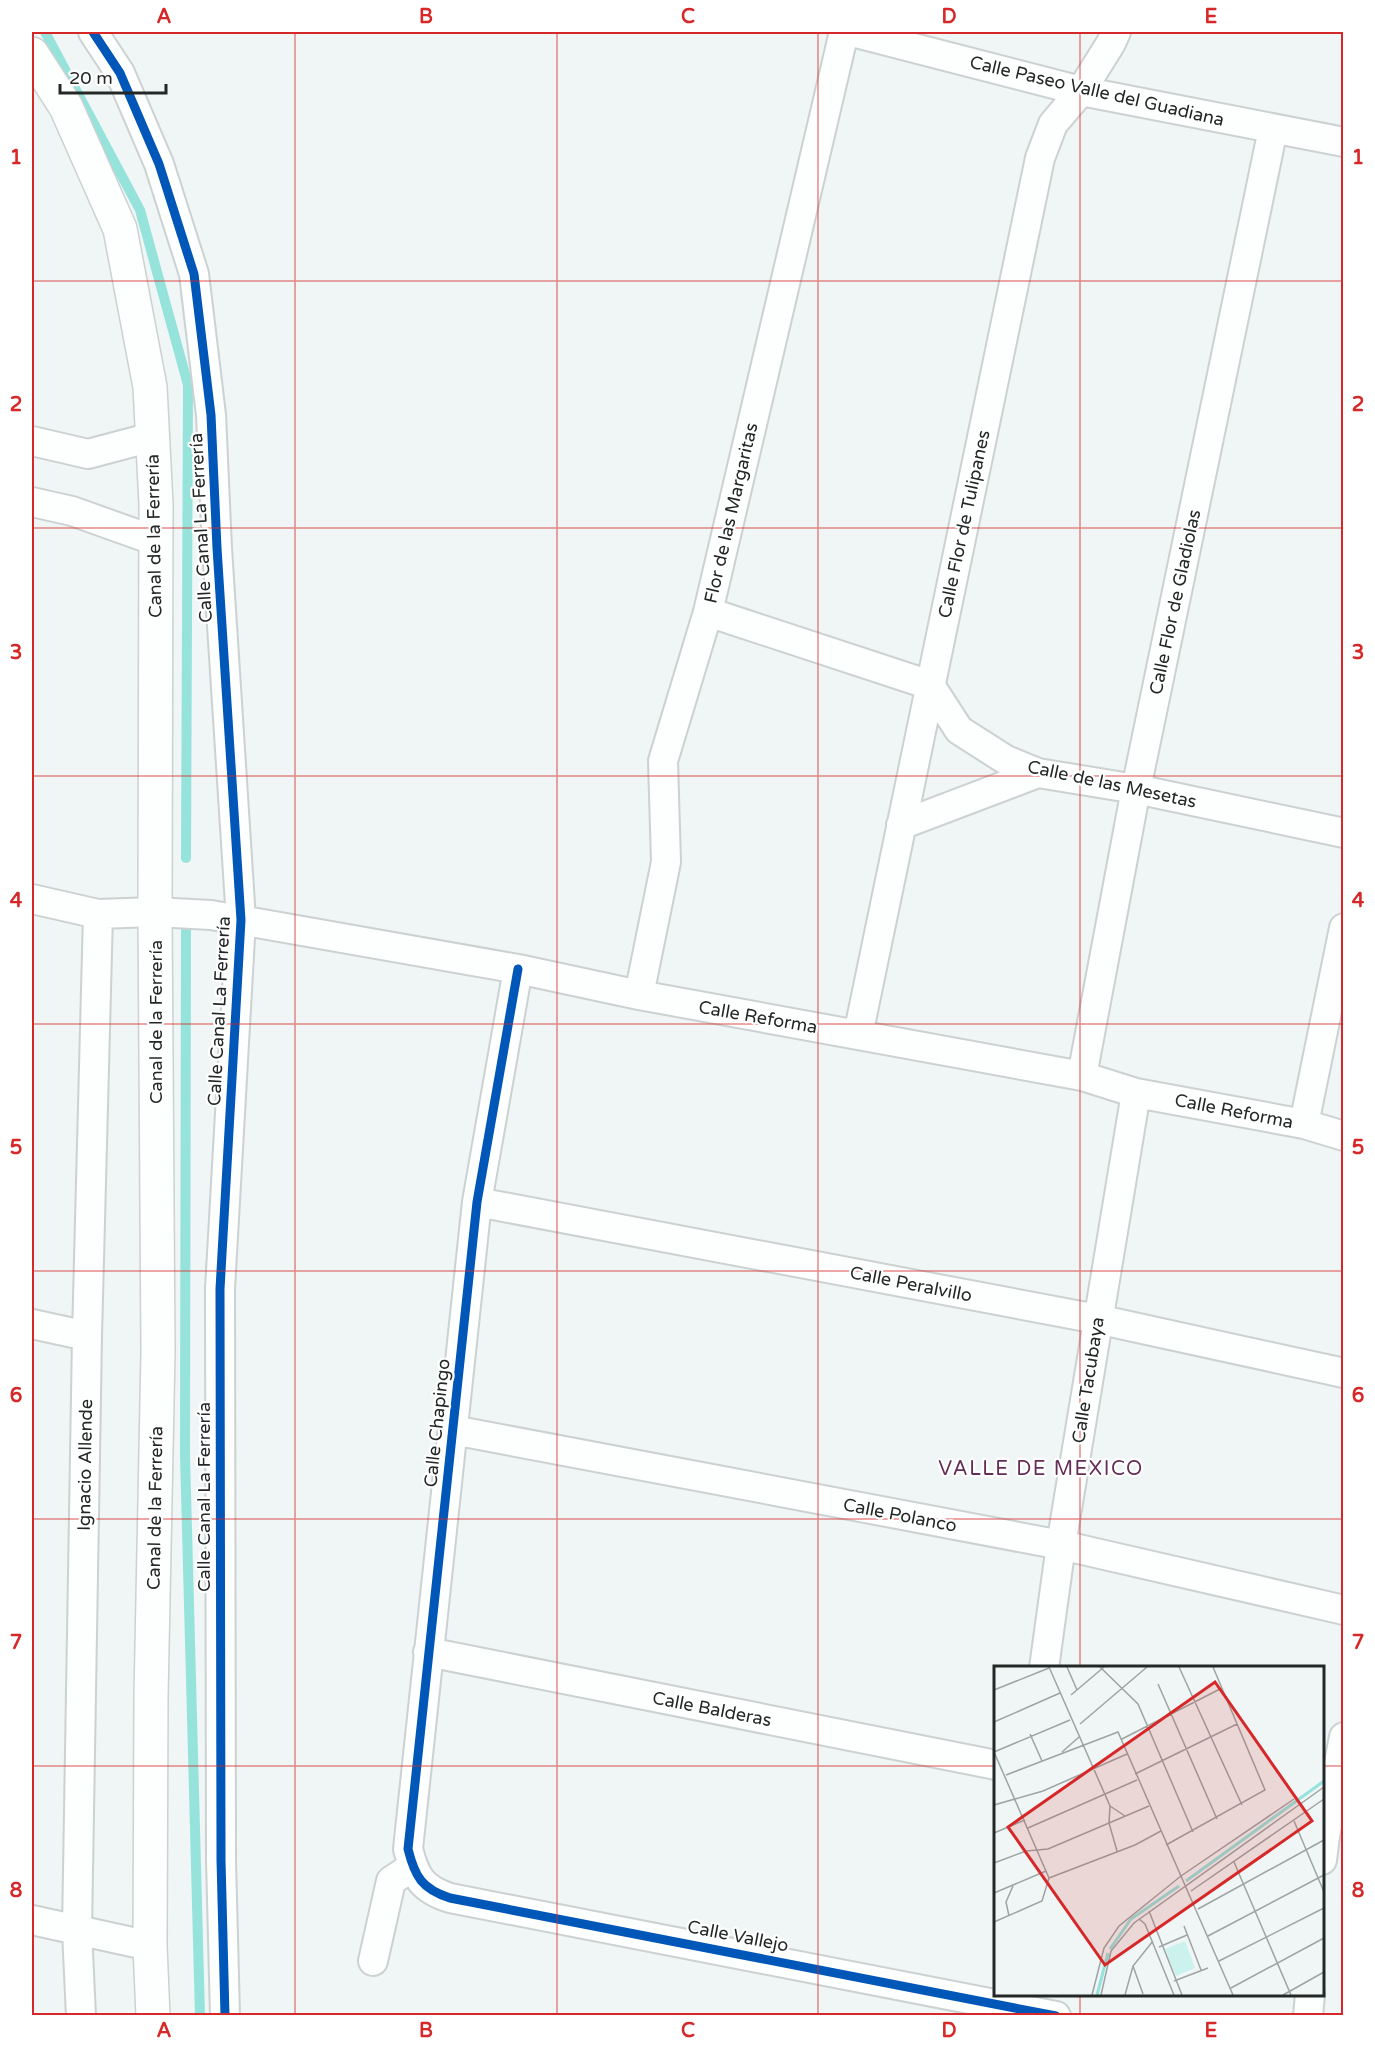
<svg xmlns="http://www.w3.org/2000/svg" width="1375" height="2047" font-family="'Varela Round',sans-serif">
  <rect width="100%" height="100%" fill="#eff6f5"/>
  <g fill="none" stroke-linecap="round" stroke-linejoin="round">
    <path stroke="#96e3dc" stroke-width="10" d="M45 32 140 210 188 385 186 858
      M186 926 185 1455 200 2016"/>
    <g stroke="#ccd1d1" stroke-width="32">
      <path id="street" d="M93 32 120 73 159 164 194 274 211 415 217 548 241 920 220 1289 221 1860 225 2016
        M852 32 1081 91 1344 142
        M32 441 88 454 152 437
        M32 502 72 511 156 541
        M708 612 930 685 959 730 1006 760 1038 773 1136 789 1344 833
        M901 825 1038 773
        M32 899 98 914 155 912 211 915 518 969 639 995 1082 1076 1136 1093 1304 1124 1344 1136
        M518 969 477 1202 408 1849C415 1877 422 1889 450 1898L1056 2016
        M639 995 666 862 663 761 708 612 844 32
        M858 1035 1040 158 1053 124 1081 91 1111 43 1116 32
        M1082 1076 1136 789 1273 129
        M1304 1124 1344 928
        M477 1202 1097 1319 1344 1373
        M32 1324 87 1336
        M453 1430 1061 1545 1344 1610
        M428 1652 996 1765
        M1044 1668 1061 1545 1136 1093
        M1322 1860 1325 1836 1344 1737
        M32 1920 150 1946
        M373 1961 391 1881 412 1867
        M81 2016 77 1931 87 1336 98 914
        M1308 2016 1310 1994"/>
    </g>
    <g stroke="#ccd1d1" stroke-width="36">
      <path id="secondary" d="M32 54 66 107 120 229 150 387 156 504 155 912 158 1352 151 1697 150 1946 153 2016"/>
    </g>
    <use href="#street" stroke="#fdfefe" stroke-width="28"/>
    <use href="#secondary" stroke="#fdfefe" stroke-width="33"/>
    <g stroke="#fff" stroke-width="13">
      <path id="cycleway" d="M93 32 120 73 159 164 194 274 211 415 217 548 241 920 220 1289 221 1860 225 2016
        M518 969 477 1202 408 1849C415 1877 422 1889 450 1898L1056 2016"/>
    </g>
    <use href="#cycleway" stroke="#0057b8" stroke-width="9"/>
  </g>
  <path fill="none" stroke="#d62828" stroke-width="1.5" stroke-opacity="0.55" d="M295 32V2016M557 32V2016M818 32V2016M1080 32V1668M32 281H1344M32 528H1344M32 776H1344M32 1024H1344M32 1271H1344M32 1519H1344M32 1766H996M1322 1766H1344M1080 1994V2016"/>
  <g text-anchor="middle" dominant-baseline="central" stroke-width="4.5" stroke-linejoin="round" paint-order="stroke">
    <g font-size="18" fill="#232827" stroke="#fff">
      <text transform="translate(1097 91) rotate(13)">Calle Paseo Valle del Guadiana</text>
      <text transform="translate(731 513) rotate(-77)">Flor de las Margaritas</text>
      <text transform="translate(964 524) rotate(-78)">Calle Flor de Tulipanes</text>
      <text transform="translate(201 528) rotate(-93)">Calle Canal La Ferrería</text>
      <text transform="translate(154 536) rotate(-91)">Canal de la Ferrería</text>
      <text transform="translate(1175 602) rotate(-78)">Calle Flor de Gladiolas</text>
      <text transform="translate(1112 784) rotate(12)">Calle de las Mesetas</text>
      <text transform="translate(219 1011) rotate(-87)">Calle Canal La Ferrería</text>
      <text transform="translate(758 1017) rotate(10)">Calle Reforma</text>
      <text transform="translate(156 1022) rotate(-90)">Canal de la Ferrería</text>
      <text transform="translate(1234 1111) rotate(11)">Calle Reforma</text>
      <text transform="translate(911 1284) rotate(11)">Calle Peralvillo</text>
      <text transform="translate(1088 1380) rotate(-81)">Calle Tacubaya</text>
      <text transform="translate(437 1423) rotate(-84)">Calle Chapingo</text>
      <text transform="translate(85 1465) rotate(-89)">Ignacio Allende</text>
      <text transform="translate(204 1497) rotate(-90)">Calle Canal La Ferrería</text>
      <text transform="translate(155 1508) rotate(-89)">Canal de la Ferrería</text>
      <text transform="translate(900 1515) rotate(11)">Calle Polanco</text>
      <text transform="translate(712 1709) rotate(11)">Calle Balderas</text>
      <text transform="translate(738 1936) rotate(11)">Calle Vallejo</text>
    </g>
    <g font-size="20" letter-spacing="1.5" fill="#652c57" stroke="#fff">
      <text x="1041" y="1469">VALLE DE MEXICO</text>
    </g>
  </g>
  <g transform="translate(994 1666)">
    <rect width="330" height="330" fill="#eff6f5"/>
    <path d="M191 275 201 302 182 310 171 283Z" fill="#ccf2ed"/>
    <path fill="none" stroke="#96e3dc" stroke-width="3" d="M192 215 330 115M116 283 137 253 185 220M103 329 114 287"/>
    <path fill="none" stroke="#9da4a3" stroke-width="1.5" d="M55 1 116 140 115 157 123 185M73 1 83 24M106 1 144 38 199 166M185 1 248 139M164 18 223 153M0 24 55 2M77 29 110 1M0 56 66 27M86 58 153 1M36 68 48 95M128 73 228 22M0 86 55 212 48 235 0 256M0 86 76 54M68 86 85 71M141 108 243 58M12 109 124 66 239 329M0 139 49 125 133 88M116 140 131 150M300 155 330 226M34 162 143 114M0 167 31 154M172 179 271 124 219 1M240 196 297 329M0 197 32 185 54 183 155 140M55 212 141 179 167 165M197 225 330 133M0 227 52 205M204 243 330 174M155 245 188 329M15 250 12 236 19 220M145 253 151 258 180 329M190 260 207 304M214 270 330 209M165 281 193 269M225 295 330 242M139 300 149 328M180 315 214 302M237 322 330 272M98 329 110 282 125 260 187 210 300 133M107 329 117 285 140 257 330 121M131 329 139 300 159 275M289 329 330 306"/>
    <path fill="#d62828" fill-opacity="0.15" stroke="#d62828" stroke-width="3" d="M221 16 318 155 111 299 14 161Z"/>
    <rect width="330" height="330" fill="none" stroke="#232827" stroke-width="3"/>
  </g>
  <rect width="1375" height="2047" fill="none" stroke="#ffffff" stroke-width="66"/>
  <path d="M60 84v9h106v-9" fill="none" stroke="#232827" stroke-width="3"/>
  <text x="69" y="84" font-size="18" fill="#232827" stroke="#ffffff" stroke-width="4.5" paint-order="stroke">20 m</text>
  <rect x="33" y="33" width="1309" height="1981" fill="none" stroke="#d62828" stroke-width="2"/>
  <g font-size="20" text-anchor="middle" font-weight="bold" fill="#d62828">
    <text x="164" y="23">A</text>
    <text x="426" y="23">B</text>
    <text x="688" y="23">C</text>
    <text x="949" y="23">D</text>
    <text x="1211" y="23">E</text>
    <text x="16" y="164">1</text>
    <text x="1358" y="164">1</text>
    <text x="16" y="411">2</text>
    <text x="1358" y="411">2</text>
    <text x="16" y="659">3</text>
    <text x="1358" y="659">3</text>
    <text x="16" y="907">4</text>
    <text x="1358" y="907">4</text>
    <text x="16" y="1154">5</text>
    <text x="1358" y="1154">5</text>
    <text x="16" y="1402">6</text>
    <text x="1358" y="1402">6</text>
    <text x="16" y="1649">7</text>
    <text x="1358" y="1649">7</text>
    <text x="16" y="1897">8</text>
    <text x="1358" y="1897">8</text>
    <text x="164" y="2037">A</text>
    <text x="426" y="2037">B</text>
    <text x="688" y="2037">C</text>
    <text x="949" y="2037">D</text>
    <text x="1211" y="2037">E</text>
  </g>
</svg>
